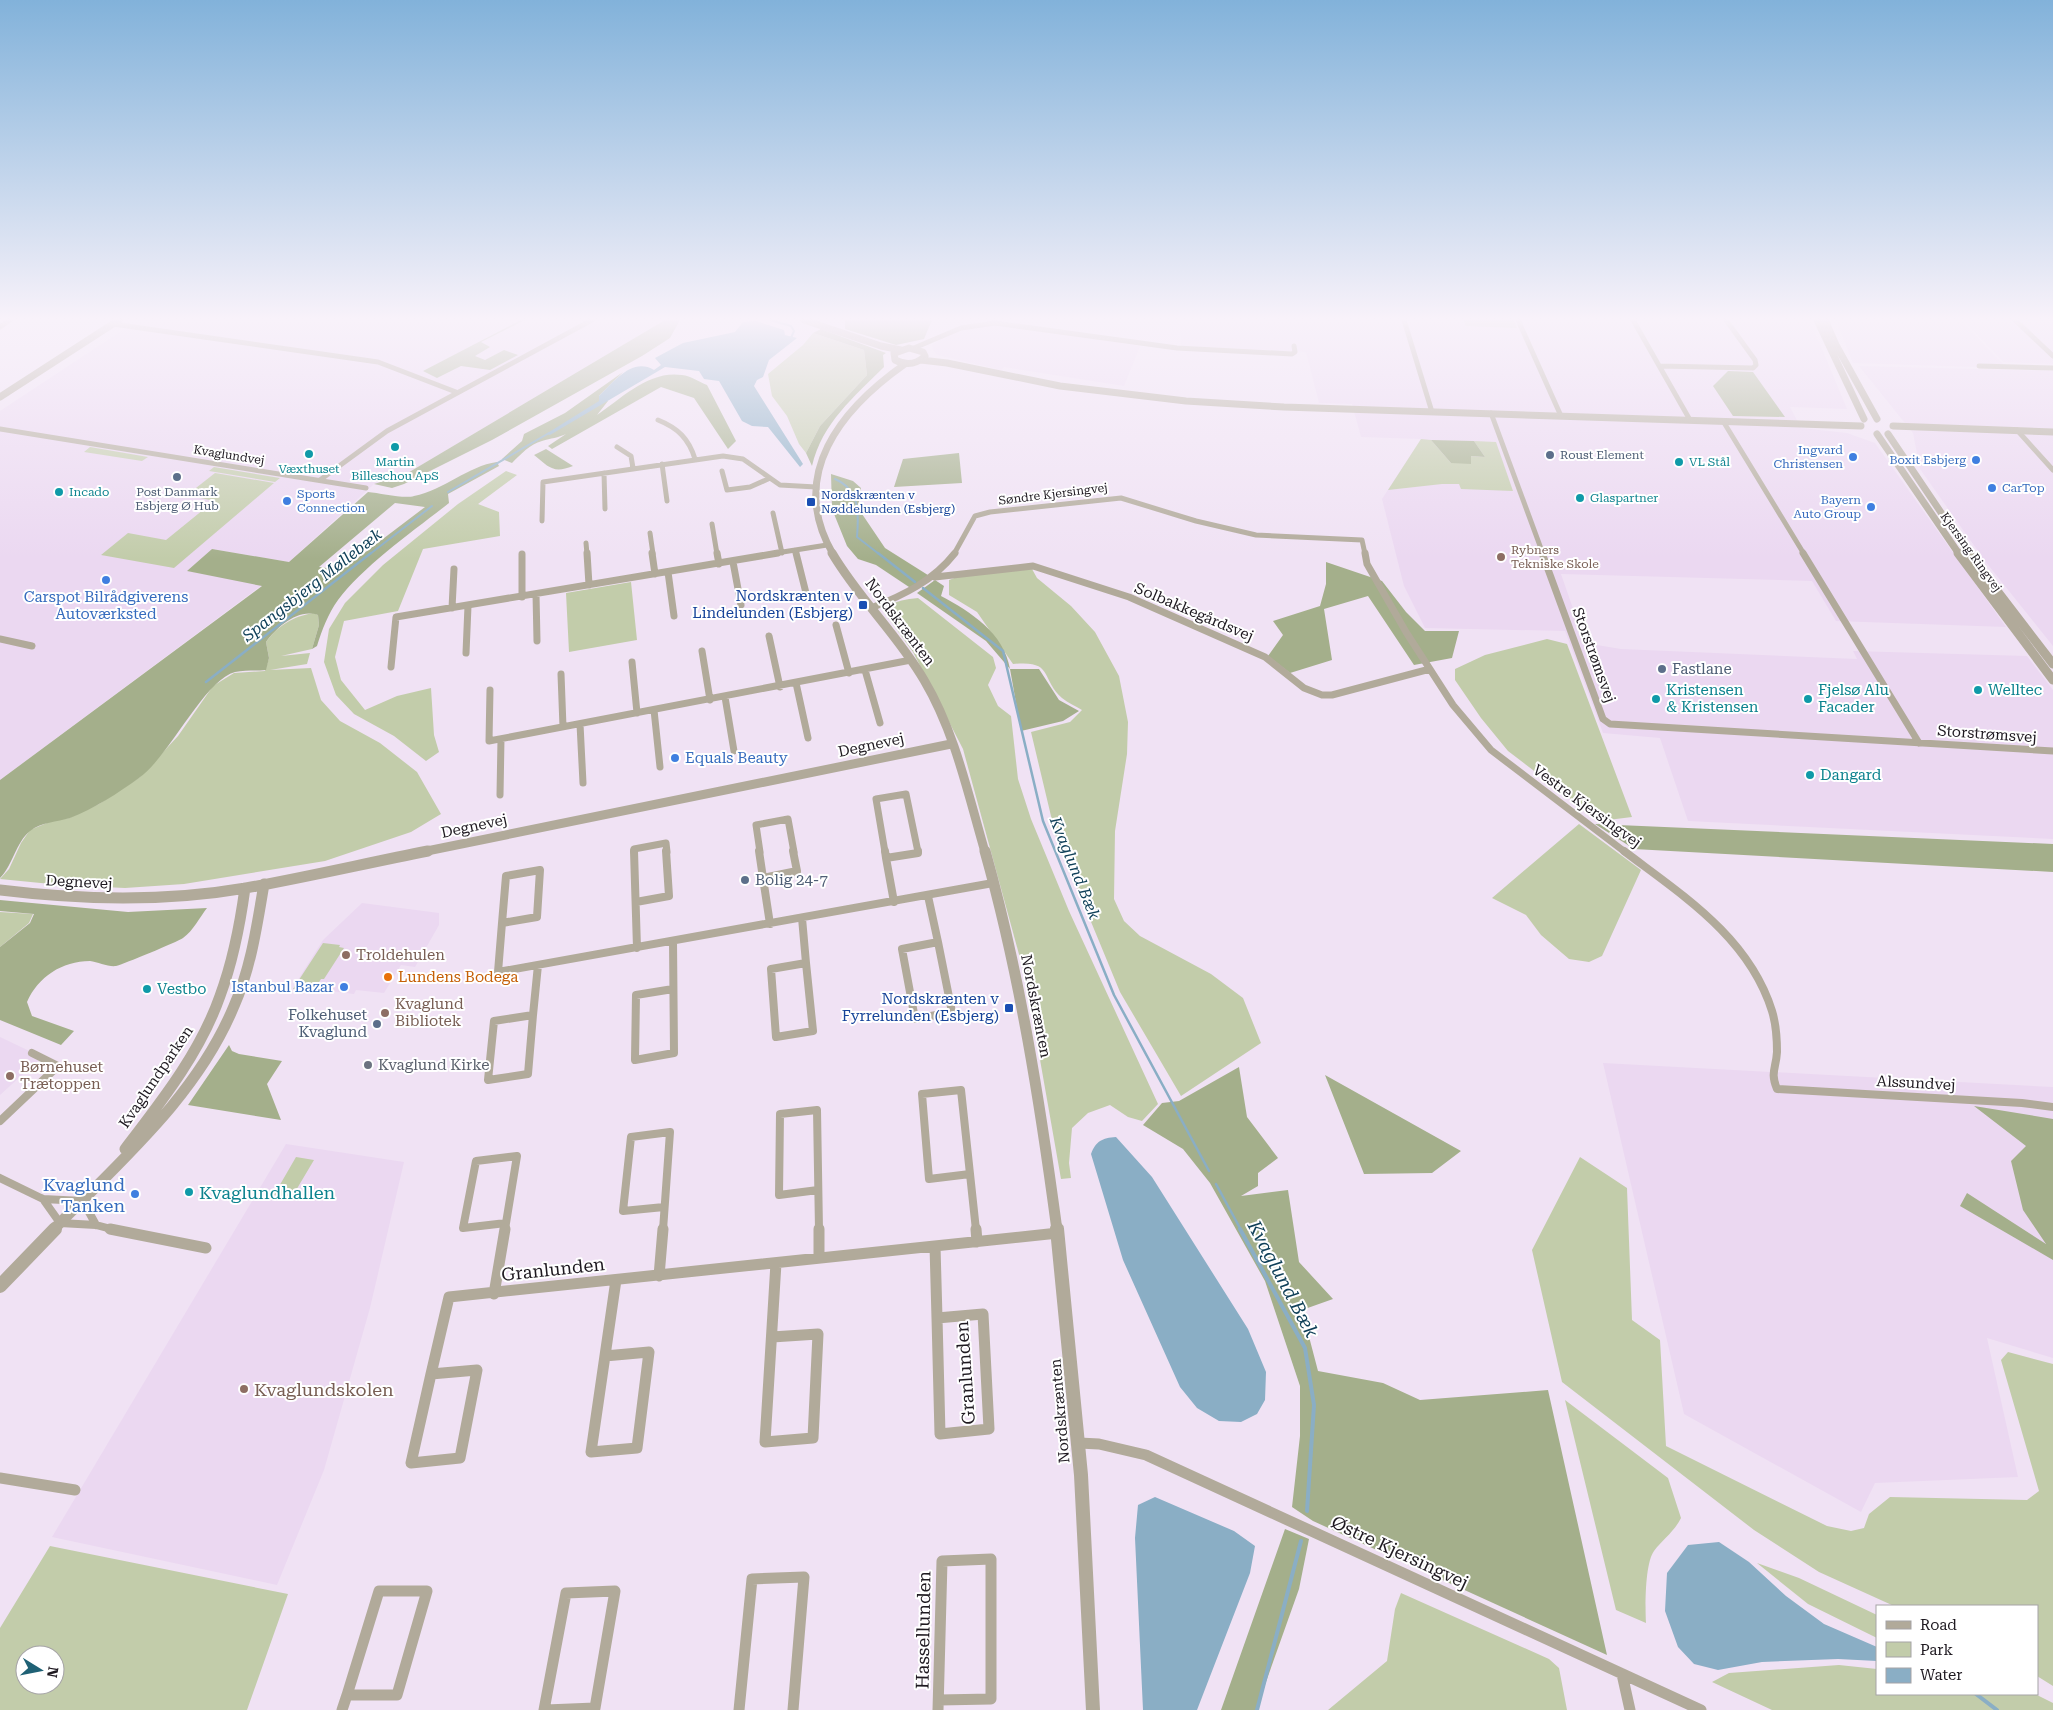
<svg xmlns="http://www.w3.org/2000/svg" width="2053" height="1710" font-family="'Roboto Serif',serif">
  <rect width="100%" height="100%" fill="#f0e2f4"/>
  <path fill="#ebd8f1" d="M138 320H665L406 474 374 484 289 562 212 549 188 571 262 585 0 780V411Z
    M1180 320H1810L1847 409 1790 407 1801 428 1847 433 1875 443 2006 627 1836 621 1812 581 1561 574 1585 643 1621 649 1857 659 1853 651 2027 656 2053 690V839L1688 821 1660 738 1603 733 1565 631 1425 628 1404 586 1382 499 1421 439 1361 437 1352 404 1319 403 1306 352 1181 346Z
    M1836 320H1960L2007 368 1853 363Z
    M1963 320H2053V364L2003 362Z
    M991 325 1014 327 1140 346 1124 386 1004 367 1001 370 937 355 933 350 932 345 946 336 965 328Z
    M1859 366 2053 371V646L1985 561 1920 469 1913 433Z
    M362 903 439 913V925L415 967 401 965 384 993 356 990 354 994 294 986 323 940Z
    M0 1037 42 1057 0 1095Z
    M1603 1063 2053 1087V1358L1987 1338 2018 1477 1875 1483 1861 1512 1684 1414Z
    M286 1144 404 1162 370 1308 324 1470 277 1585 52 1537Z"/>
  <path fill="#c2ccaa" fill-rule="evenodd" d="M1463 320H1514L1517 328 1466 326Z
    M813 333 864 350 867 375 820 426 806 453 799 444 787 416 772 396 768 374 803 345Z
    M1421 439 1431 440 1451 463H1471L1470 456 1485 457 1474 441 1496 442 1513 491 1461 489 1459 484H1442L1388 490Z
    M90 447 148 457 142 461 84 452Z
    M214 467 280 478 275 482 209 471Z
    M506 471 517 475 478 504 499 512 500 536 423 549 398 611 344 621 335 657 341 680 365 710 397 696 431 688 434 735 439 752 426 761 394 736 354 714 336 695 324 662 329 629 345 603 383 565 458 504Z
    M215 473 274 483 174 568 101 555 128 533 166 540 214 501 187 495Z
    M1032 569 1037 578 1071 606 1095 632 1119 676 1128 722 1127 754 1115 831 1114 899 1124 921 1140 936 1211 974 1243 998 1261 1043 1181 1096 1120 992 1056 837 1031 732 1070 722 1082 710C1076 706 1068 703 1062 698 1040 678 1054 660 1013 664L977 612 949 595V580L957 577Z
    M631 582 637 640 569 652 566 593Z
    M918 598 993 657 996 668 988 685 998 706 1011 716 1018 779 1031 819 1069 911 1158 1104 1142 1121 1128 1117 1110 1105 1088 1113 1072 1128 1069 1163 1071 1178 1061 1179 1026 980 963 749 913 652 884 612C889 601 908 599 918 598Z
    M313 613 318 615 319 625 312 649 281 656 310 653 307 664 270 670 311 668 321 700 340 721 380 743 417 772 441 814 411 832 325 861 184 884 125 888 61 885 0 879 9 869 21 843 30 830 54 820 69 818 99 804 140 777 178 736 213 686 234 673 265 671 269 658 266 642C279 625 292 617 313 613Z
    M1547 639 1567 644 1632 817 1600 821 1508 751 1481 718 1455 680V669L1485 655Z
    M1579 824 1641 870 1602 956 1589 962 1569 959 1541 935 1526 915 1492 898Z
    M0 912 33 914 29 923 0 947Z
    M323 943 340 945 339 947 344 948 324 979H321L313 992 293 989Z
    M296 1157 314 1160 292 1197 274 1195Z
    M1580 1157 1627 1188 1632 1320 1660 1340 1666 1446 1827 1526 1851 1531 1864 1528 1869 1514 1890 1497 2027 1500 2039 1491 2001 1360 2008 1352 2053 1364V1686L2037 1676V1606H1894L1819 1572 1754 1530 1562 1382 1532 1250Z
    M1565 1400 1668 1478 1681 1518C1674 1532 1663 1539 1654 1551 1645 1563 1645 1607 1646 1623L1616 1610Z
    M50 1546 288 1594 247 1710H0V1628ZM25 1655H55V1685H25Z
    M1757 1563 1799 1578 1877 1615V1638L1808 1604Z
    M1401 1593 1549 1659 1559 1668 1567 1710H1328L1387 1661 1395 1609Z
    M1839 1665 1877 1669V1694H2035L2053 1703V1710H1772L1712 1682 1729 1673Z"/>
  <path fill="#a4af8b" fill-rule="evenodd" d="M521 320H525L481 342 490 347 475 356 485 360 504 350 518 355 490 370 461 366 437 378 423 371Z
    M665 320H680L670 338 642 356 492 440 404 484 392 488 374 484 406 474Z
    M845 320H932L924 339 896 345 845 329Z
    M821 329 886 353 883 355 884 367C854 397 822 423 812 466L806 453 820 426 867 375 864 350 813 333Z
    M1728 371 1753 372 1785 417 1733 416 1713 386Z
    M623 372 599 396 608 401 597 415C622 398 649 370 682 375 691 376 699 382 707 385L736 441 728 449 694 398 661 387 552 449 548 446 566 434C558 438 551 438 542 441 530 444 521 454 512 463L502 459 522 441 524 434 565 413Z
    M1431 440 1474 441 1485 457 1471 456V464L1451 463Z
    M546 449 573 466C553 474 549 467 534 455Z
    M959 453 962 483 894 487 903 459Z
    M497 462 499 466 448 494 449 503C416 529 362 567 338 600 328 614 322 630 317 646L312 649 319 625 318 615C298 608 277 627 266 642L269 658 266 670C256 671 245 670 235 672 204 680 170 756 139 778 118 793 94 809 70 818 57 822 41 822 30 831 16 842 13 865 0 878V780L262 586 187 571 212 549 289 562 368 492C380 493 404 499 414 496 444 490 468 466 497 462ZM395 503 425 507 342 570 319 567Z
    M831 474 853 481 861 488 858 508 885 548 931 577 912 589 876 565 858 559 847 546 832 509Z
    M1326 562 1382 581 1406 612 1425 631H1459L1452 658 1414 665 1368 596 1324 609 1332 660 1290 673 1268 656 1283 635 1273 621 1320 606 1326 584Z
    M935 580 944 586 941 596C971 612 1004 633 1010 669H1039L1059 700 1079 711 1063 721 1021 731 1010 669 986 641 917 593Z
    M1595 824 2053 844V872L1634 849Z
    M0 900 128 912 207 908C200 917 193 931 183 938 177 942 124 964 116 966 108 967 98 962 90 961 62 961 38 977 27 1002L32 1016 74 1031 61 1045 0 1020V947L30 923 34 914 0 911Z
    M229 1045 232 1051 239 1054 282 1061 267 1084 281 1120 188 1105Z
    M1239 1067 1247 1117 1278 1158 1258 1173V1186L1241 1196 1288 1190 1299 1262 1333 1299 1302 1310 1318 1371 1383 1383 1420 1400 1548 1390 1607 1655 1313 1521 1292 1507 1300 1436V1386L1265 1281 1210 1183 1183 1149 1143 1125 1162 1103 1179 1101Z
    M1325 1075 1461 1151 1432 1173 1364 1174Z
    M1974 1106 2053 1119V1260L1960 1206 1967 1193 2046 1244 2023 1210 2011 1161 2026 1146Z
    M1285 1529 1309 1539 1299 1589 1256 1710H1221Z"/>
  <path fill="#8aaec5" d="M756 321 784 330 785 335 797 338 769 360 763 377 757 380 754 386 803 464 800 467 768 427 752 426 742 421 719 381 704 379 699 371 665 367 550 435 546 434 599 401V396C614 382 632 357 654 370L661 365 655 358 683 343 735 332 743 322Z
    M1116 1137 1152 1177 1248 1329 1266 1372 1265 1400 1257 1414 1241 1422 1219 1421 1197 1408 1180 1387 1123 1260 1091 1154C1096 1141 1102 1138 1116 1137Z
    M1155 1497 1234 1531 1255 1546 1250 1573 1197 1710H1143L1135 1538 1138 1505Z
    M1719 1542 1749 1562 1786 1596 1824 1624 1877 1647V1661L1838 1659 1762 1662 1718 1670 1694 1664 1678 1647 1665 1611 1667 1573 1688 1545Z"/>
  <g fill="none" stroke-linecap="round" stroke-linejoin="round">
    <path stroke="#8aaec5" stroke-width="2" d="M770 320 791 326 794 331 791 338
      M835 479C860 490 859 513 857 537L879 554
      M448 492 549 433
      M370 554 432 506"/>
    <path stroke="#8aaec5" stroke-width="2.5" d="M878 553 915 582
      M923 588 1003 651 1043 821 1114 995 1209 1171
      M206 682 371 553
      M1216 1184 1241 1230"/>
    <path stroke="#8aaec5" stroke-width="4" d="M1240 1229 1305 1348 1314 1405 1307 1511
      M1976 1694 1997 1710
      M1257 1710 1301 1541"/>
    <path stroke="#b1aa9a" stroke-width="5" d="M1404 320 1432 412
      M1518 320 1561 416
      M1633 320 1690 420
      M2015 320 2053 356
      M113 324 378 362 456 392
      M0 327 10 320
      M914 348 961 328 995 323 1177 348 1292 354 1295 352 1294 346
      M1660 366 1753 368 1756 365 1755 360 1726 320
      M1979 366 2053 368
      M1491 413 1543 554
      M658 420C678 428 689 439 695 459
      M1723 421 1804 554
      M0 429 366 488
      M2017 430 2053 470
      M617 447 631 456 633 468
      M662 464 667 501
      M722 471 727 490 750 487 768 479
      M604 473 605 509
      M320 480 387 431 592 320
      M773 513 782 553
      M542 521 543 482 723 456 743 459 780 485 816 487
      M712 524 717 554
      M650 533 653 554
      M586 543 587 554
      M795 550 796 554
      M770 554 827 545
      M954 554 975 516 990 512 1121 498 1196 521 1256 535 1362 540 1365 554"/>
    <path stroke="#b1aa9a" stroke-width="7" d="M587 553 589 585
      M652 553 655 574
      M717 553 719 564
      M796 553 806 593
      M1365 553 1367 564 1406 632 1453 705 1491 750 1625 852
      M1542 553 1603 719 1610 724 2053 751
      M1803 553 1919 743
      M522 554V597
      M733 562 741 605
      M668 572 674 616
      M935 577 1033 566 1129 597 1265 657 1304 688 1322 695H1332L1430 669
      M536 594 537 641
      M452 608 454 569
      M871 608C904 595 933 581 955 553
      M836 625 849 673
      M769 636 780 687
      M0 639 32 646
      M702 651 710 700
      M466 653 468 606
      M632 662 637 713
      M391 667 396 617 778 553
      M865 670 880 723
      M561 674 563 727
      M796 683 808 738
      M490 690 489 741 911 660
      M725 697 734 751
      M654 710 660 767
      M580 724 583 783
      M500 795 501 739
      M634 852V849L666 843 667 852
      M760 852 756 825 788 819 794 852
      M885 852 876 799 906 794 918 852"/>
    <path stroke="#b1aa9a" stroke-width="8" d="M634 851 637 948
      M759 851 763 878
      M885 851 886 858
      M1624 851C1682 895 1749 937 1772 1011 1776 1024 1777 1038 1777 1052 1776 1069 1770 1072 1777 1089L2022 1103 2053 1107
      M886 858 894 902
      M886 858 918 853V851
      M540 870 537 917 502 923 506 876Z
      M763 878 770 924
      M763 878 797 871 793 851
      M928 896 938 942
      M636 902 669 896 666 851
      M802 918 806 963
      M502 923 498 972 993 883
      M673 941 674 1053 635 1060 636 995 673 989
      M938 942 952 1012 915 1019 902 949Z
      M806 963 813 1031 776 1037 771 969Z
      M533 1015 528 1074 488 1080 494 1021Z
      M533 1015 538 965
      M961 1090 970 1174 929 1179 922 1094Z
      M0 1121 58 1066 32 1053
      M517 1156 506 1223 463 1228 476 1161Z
      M970 1174 976 1230
      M0 1178 43 1199 83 1201 96 1225
      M818 1190 779 1195 780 1114 817 1110 819 1230
      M43 1199 60 1223 96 1225 115 1230
      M505 1230 506 1223
      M663 1230 670 1132 631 1137 623 1211 664 1207"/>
    <path stroke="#b1aa9a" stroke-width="11" d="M110 1229 206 1248
      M819 1229V1258
      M976 1229 977 1242
      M935 1246 937 1318
      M659 1276 663 1229
      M494 1294 505 1229
      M983 1314 989 1429 940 1434 937 1318Z
      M772 1337 818 1334 813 1438 765 1442 776 1263
      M605 1356 649 1352 637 1448 591 1452 616 1280
      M477 1370 460 1458 411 1463 431 1374Z
      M431 1374 449 1297 1058 1233
      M1079 1443 1099 1444 1146 1455 1701 1710
      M0 1478 75 1490
      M379 1591H427L397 1695H347Z
      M1622 1674 1630 1710
      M342 1710 347 1695
      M544 1710 566 1593 615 1591 595 1708 546 1710
      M739 1710 752 1579 804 1577 793 1710
      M938 1710 942 1561 991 1559V1699L939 1700"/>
    <path stroke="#b1aa9a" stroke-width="7" d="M804 320 881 346 901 350
      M1817 320 1864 419
      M1825 320 1836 345 1877 419
      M894 353 895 360C905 365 915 365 924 357
      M895 353 909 348 923 352 925 356
      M921 360 947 363 1060 386 1186 401 1284 407 1861 426
      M0 397 119 320
      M1893 426 2053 432
      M1877 434 1959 554
      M1888 434 1969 554
      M833 554C787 475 841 409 905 364"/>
    <path stroke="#b1aa9a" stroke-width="9" d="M832 553C859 599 898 635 924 680 955 732 968 794 985 852
      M1958 553 2053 680
      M1968 553 2053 664
      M422 852 951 744"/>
    <path stroke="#b1aa9a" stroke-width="11" d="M985 851C1020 975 1040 1103 1057 1230
      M0 890C81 900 165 902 246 888 307 877 367 863 428 851
      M125 1149C161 1102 200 1053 220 996 233 961 240 925 245 888
      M53 1230C120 1161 197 1096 234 1006 251 968 257 925 264 884"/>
    <path stroke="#b1aa9a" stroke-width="14" d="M1057 1229 1081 1475 1093 1710
      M0 1286 55 1229"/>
  </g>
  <linearGradient id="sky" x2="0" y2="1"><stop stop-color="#82b2da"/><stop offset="0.57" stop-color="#f8f2fa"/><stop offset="1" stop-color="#f8f2fa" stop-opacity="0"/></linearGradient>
  <rect width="2053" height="559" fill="url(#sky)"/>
  <g fill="#0f9aa8" stroke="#fff" stroke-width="2">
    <circle cx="395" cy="447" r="5"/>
    <circle cx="309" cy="454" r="5"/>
    <circle cx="1679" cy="462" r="5"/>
    <circle cx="59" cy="492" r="5"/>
    <circle cx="1580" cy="498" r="5"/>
    <circle cx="1978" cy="690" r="5"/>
    <circle cx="1656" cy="699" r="5"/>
    <circle cx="1808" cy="699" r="5"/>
    <circle cx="1810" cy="775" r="5"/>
    <circle cx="147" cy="989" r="5"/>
    <circle cx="189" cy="1192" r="5"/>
  </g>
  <g fill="#5c6f8a" stroke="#fff" stroke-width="2">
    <circle cx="1550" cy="455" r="5"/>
    <circle cx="177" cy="477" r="5"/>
    <circle cx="1662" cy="669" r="5"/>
    <circle cx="745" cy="880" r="5"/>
    <circle cx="377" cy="1024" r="5"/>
  </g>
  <g fill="#3f7fe0" stroke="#fff" stroke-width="2">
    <circle cx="1853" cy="457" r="5"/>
    <circle cx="1976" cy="460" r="5"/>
    <circle cx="1992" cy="488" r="5"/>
    <circle cx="287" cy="501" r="5"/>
    <circle cx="1871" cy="507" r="5"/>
    <circle cx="106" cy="580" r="5"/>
    <circle cx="675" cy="758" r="5"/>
    <circle cx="344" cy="987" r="5"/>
    <circle cx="135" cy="1194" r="5"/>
  </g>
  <g fill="#1a4fb4" stroke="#fff" stroke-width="2">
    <rect x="806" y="497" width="10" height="10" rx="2.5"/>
    <rect x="858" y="600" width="10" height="10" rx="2.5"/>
    <rect x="1004" y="1003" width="10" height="10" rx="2.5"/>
  </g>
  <g fill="#8d6e63" stroke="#fff" stroke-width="2">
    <circle cx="1501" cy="557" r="5"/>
    <circle cx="346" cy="955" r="5"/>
    <circle cx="385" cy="1013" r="5"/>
    <circle cx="10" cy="1076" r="5"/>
    <circle cx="244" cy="1389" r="5"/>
  </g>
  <circle fill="#e8710a" stroke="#fff" stroke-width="2" cx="388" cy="977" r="5"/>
  <circle fill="#6b7280" stroke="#fff" stroke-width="2" cx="368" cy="1065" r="5"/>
  <g text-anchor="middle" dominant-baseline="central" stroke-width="4" stroke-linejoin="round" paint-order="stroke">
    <g font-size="12" fill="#366cbe" stroke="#fff" text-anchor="end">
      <text x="1843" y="450">Ingvard<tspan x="1843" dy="14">Christensen</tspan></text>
      <text x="1966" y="460">Boxit Esbjerg</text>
      <text x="2002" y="488" text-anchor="start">CarTop</text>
      <text x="297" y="494" text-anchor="start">Sports<tspan x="297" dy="14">Connection</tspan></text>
      <text x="1861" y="500">Bayern<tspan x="1861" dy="14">Auto Group</tspan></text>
    </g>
    <g font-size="12" fill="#1e1920" stroke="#fff">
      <text transform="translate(229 455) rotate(9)">Kvaglundvej</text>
      <text transform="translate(1053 494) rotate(-7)">Søndre Kjersingvej</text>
      <text transform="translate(1971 552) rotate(54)">Kjersing Ringvej</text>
    </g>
    <g font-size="12" fill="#4e5e75" stroke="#fff" text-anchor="start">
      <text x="1560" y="455">Roust Element</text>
      <text x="177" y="492" text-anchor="middle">Post Danmark<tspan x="177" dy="14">Esbjerg Ø Hub</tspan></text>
    </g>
    <g font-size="12" fill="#0d838f" stroke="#fff" text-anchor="start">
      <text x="395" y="462" text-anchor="middle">Martin<tspan x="395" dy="14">Billeschou ApS</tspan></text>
      <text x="1689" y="462">VL Stål</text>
      <text x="309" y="469" text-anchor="middle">Væxthuset</text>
      <text x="69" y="492">Incado</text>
      <text x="1590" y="498">Glaspartner</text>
    </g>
    <g font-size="12" fill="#164399" stroke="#fff" text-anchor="start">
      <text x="821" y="495">Nordskrænten v<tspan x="821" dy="14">Nøddelunden (Esbjerg)</tspan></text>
    </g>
    <g font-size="12" fill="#785e54" stroke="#fff" text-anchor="start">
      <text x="1511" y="550">Rybners<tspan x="1511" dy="14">Tekniske Skole</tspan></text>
    </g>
    <g font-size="15" fill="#164399" stroke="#fff" text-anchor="end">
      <text x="853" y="596">Nordskrænten v<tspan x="853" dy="17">Lindelunden (Esbjerg)</tspan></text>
      <text x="999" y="999">Nordskrænten v<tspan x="999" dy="17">Fyrrelunden (Esbjerg)</tspan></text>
    </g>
    <g font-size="15" fill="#366cbe" stroke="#fff">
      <text x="106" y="597">Carspot Bilrådgiverens<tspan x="106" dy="17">Autoværksted</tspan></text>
      <text x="685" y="758" text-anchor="start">Equals Beauty</text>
      <text x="334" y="987" text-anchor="end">Istanbul Bazar</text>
    </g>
    <g font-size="15" fill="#1e1920" stroke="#fff">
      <text transform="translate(1194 612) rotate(23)">Solbakkegårdsvej</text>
      <text transform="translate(900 622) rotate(53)">Nordskrænten</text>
      <text transform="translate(1594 655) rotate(70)">Storstrømsvej</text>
      <text transform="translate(1987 734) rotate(4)">Storstrømsvej</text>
      <text transform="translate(871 745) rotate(-12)">Degnevej</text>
      <text transform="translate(1587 806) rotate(36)">Vestre Kjersingvej</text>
      <text transform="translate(474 826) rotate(-12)">Degnevej</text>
      <text transform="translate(79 882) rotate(3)">Degnevej</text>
      <text transform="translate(1036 1006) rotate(79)">Nordskrænten</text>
      <text transform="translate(156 1077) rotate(-56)">Kvaglundparken</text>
      <text transform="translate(1916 1083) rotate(3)">Alssundvej</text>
      <text transform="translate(1060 1411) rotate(-95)">Nordskrænten</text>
    </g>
    <g font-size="15" fill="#4e5e75" stroke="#fff" text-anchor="start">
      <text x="1672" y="669">Fastlane</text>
      <text x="755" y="880">Bolig 24-7</text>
      <text x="367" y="1015" text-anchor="end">Folkehuset<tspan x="367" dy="17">Kvaglund</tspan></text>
    </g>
    <g font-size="15" fill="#0d838f" stroke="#fff" text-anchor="start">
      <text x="1666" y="690">Kristensen<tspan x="1666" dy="17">&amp; Kristensen</tspan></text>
      <text x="1818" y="690">Fjelsø Alu<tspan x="1818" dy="17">Facader</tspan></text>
      <text x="1988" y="690">Welltec</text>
      <text x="1820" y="775">Dangard</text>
      <text x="157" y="989">Vestbo</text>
    </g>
    <g font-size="15" fill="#785e54" stroke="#fff" text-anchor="start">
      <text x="356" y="955">Troldehulen</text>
      <text x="395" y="1004">Kvaglund<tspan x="395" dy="17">Bibliotek</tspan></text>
      <text x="20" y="1067">Børnehuset<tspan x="20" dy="17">Trætoppen</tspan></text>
    </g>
    <g font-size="15" fill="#c56008" stroke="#fff" text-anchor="start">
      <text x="398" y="977">Lundens Bodega</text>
    </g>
    <g font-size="15" fill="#5b616d" stroke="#fff" text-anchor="start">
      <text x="378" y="1065">Kvaglund Kirke</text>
    </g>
    <g font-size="16" font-style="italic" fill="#104059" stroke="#fff">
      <text transform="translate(312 585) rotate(-38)">Spangsbjerg Møllebæk</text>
      <text transform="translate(1075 868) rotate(68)">Kvaglund Bæk</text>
    </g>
    <g font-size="18" fill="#366cbe" stroke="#fff" text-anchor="end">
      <text x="125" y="1184">Kvaglund<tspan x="125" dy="21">Tanken</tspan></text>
    </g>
    <g font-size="18" fill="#0d838f" stroke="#fff" text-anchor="start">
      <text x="199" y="1192">Kvaglundhallen</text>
    </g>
    <g font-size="18" fill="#1e1920" stroke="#fff">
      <text transform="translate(553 1269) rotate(-6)">Granlunden</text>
      <text transform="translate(965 1373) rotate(-94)">Granlunden</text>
      <text transform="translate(1400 1552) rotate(25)">Østre Kjersingvej</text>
      <text transform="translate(923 1630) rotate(-89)">Hassellunden</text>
    </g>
    <g font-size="18" fill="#785e54" stroke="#fff" text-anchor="start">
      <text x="254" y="1389">Kvaglundskolen</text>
    </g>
    <g font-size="19" font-style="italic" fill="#104059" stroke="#fff">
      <text transform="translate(1283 1279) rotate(62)">Kvaglund Bæk</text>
    </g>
  </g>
  <rect x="1876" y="1605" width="162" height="90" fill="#ffffff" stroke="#a5a3a6"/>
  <rect x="1886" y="1621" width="25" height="8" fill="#b1aa9a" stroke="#a5a3a6"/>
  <text x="1920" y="1630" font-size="15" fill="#1e1920">Road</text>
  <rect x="1886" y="1642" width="25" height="15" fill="#c2ccaa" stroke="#a5a3a6"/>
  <text x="1920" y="1655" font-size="15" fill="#1e1920">Park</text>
  <rect x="1886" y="1668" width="25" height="15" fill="#8aaec5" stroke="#a5a3a6"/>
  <text x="1920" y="1680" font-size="15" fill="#1e1920">Water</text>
  <g transform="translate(40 1670) rotate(100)"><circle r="24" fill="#ffffff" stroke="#a5a3a6"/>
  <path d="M0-4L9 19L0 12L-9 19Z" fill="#1f6175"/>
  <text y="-8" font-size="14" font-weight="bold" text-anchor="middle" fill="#1e1920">N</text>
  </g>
</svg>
